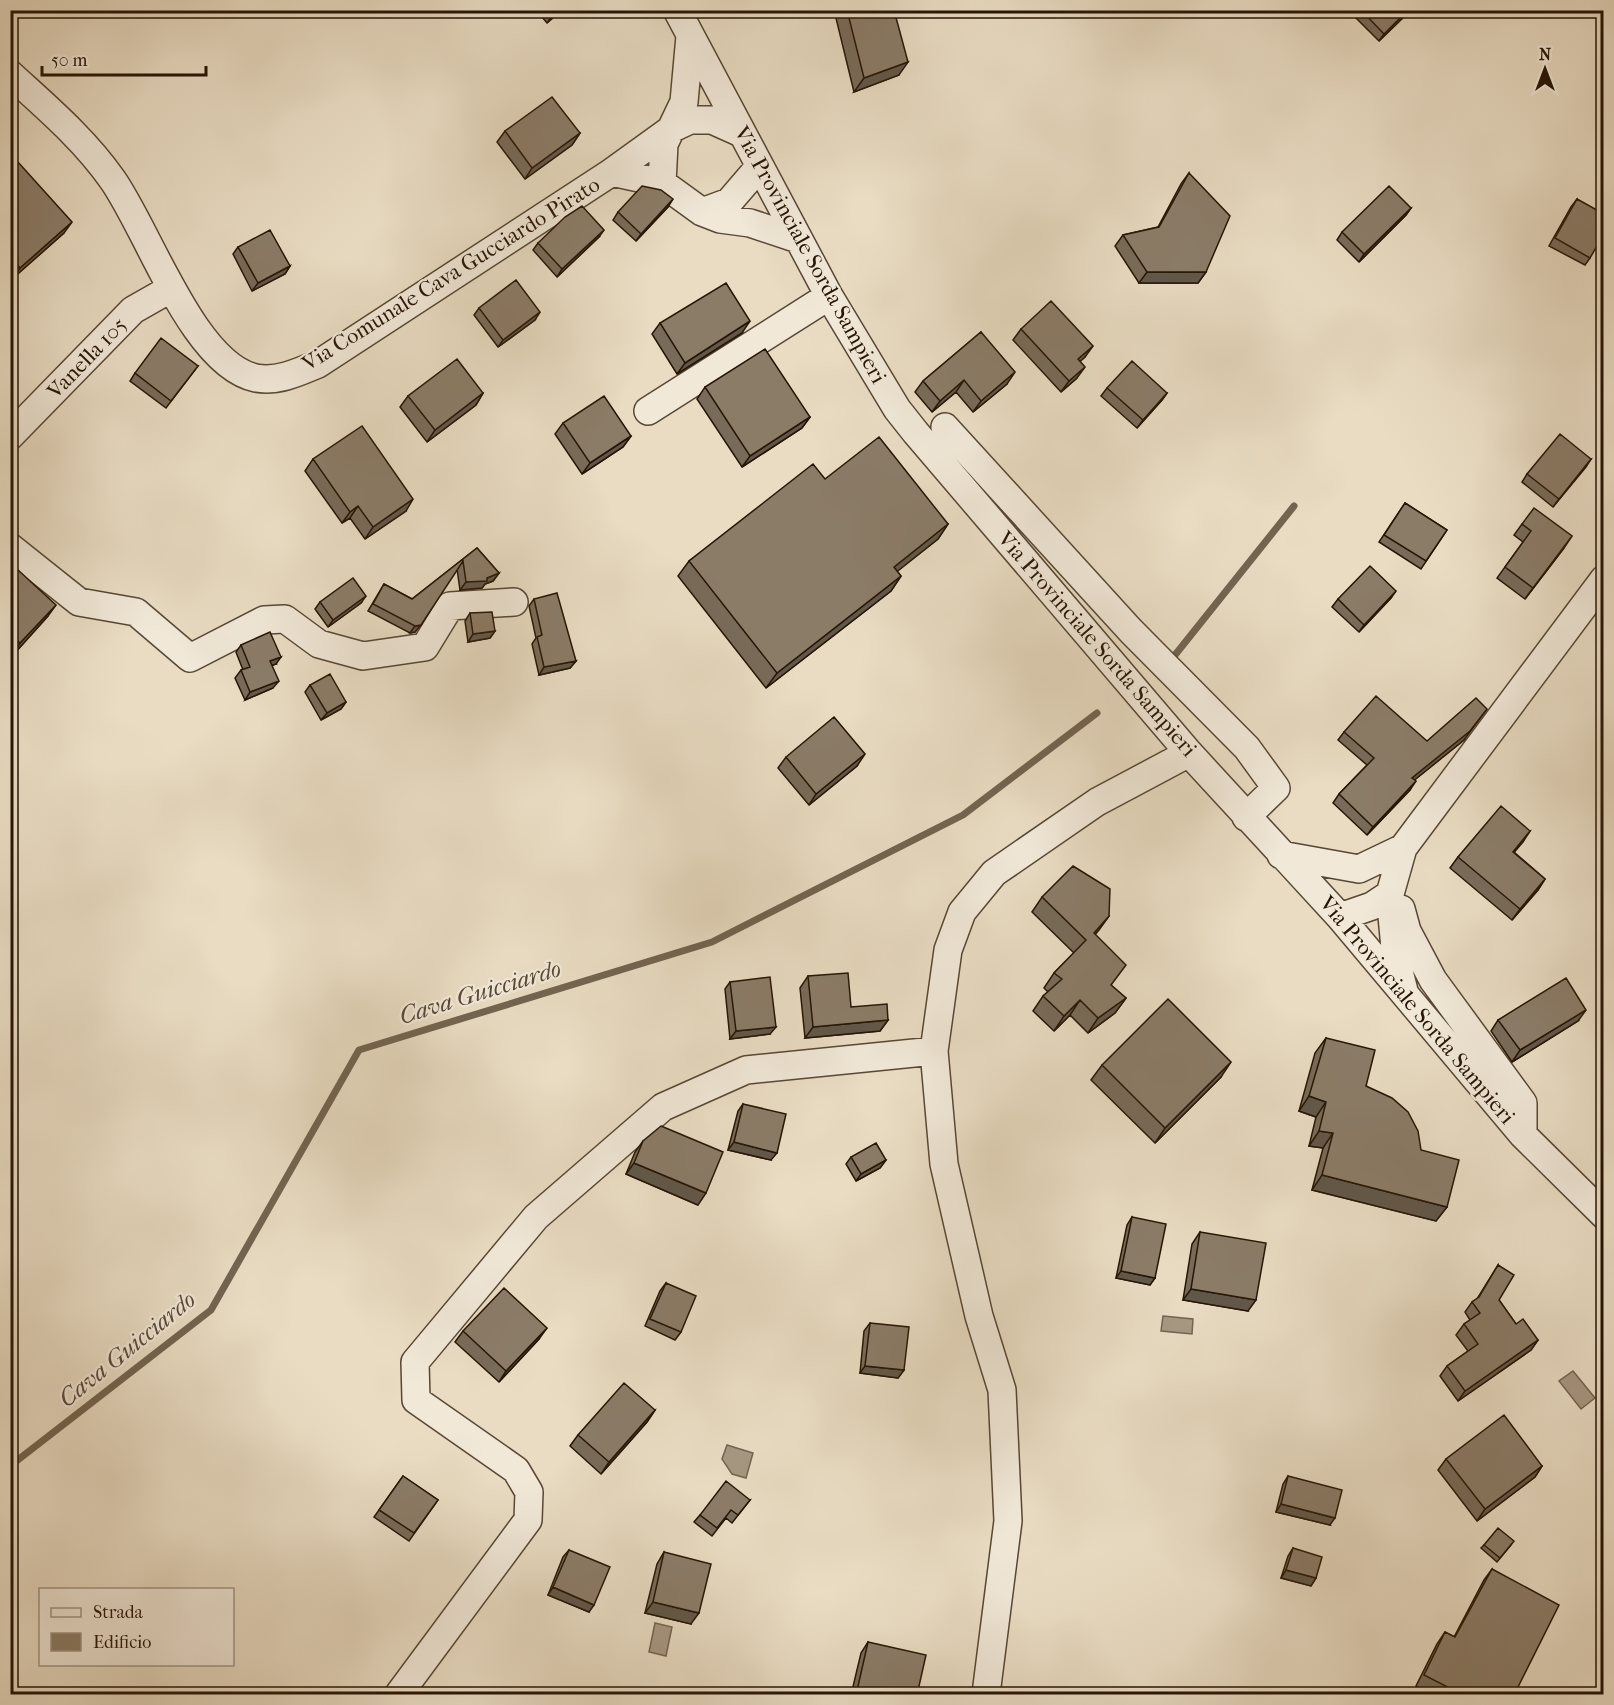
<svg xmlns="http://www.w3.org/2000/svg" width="1614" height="1705" font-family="'IM FELL French Canon',serif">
  <rect width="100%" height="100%" fill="#e9dcc3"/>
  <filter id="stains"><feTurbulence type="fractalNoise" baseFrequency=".00333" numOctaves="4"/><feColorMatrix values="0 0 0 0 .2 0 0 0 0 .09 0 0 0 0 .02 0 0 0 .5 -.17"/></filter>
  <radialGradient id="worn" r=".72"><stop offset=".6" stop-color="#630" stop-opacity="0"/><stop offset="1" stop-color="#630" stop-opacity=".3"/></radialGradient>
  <path fill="#a79882" stroke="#736450" stroke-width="1.5" d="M1163 1316 1193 1319 1192 1334 1161 1331Z
    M1573 1371 1595 1398 1581 1409 1559 1381Z
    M727 1445 753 1453 746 1478 732 1474 722 1459Z
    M655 1623 672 1627 666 1656 649 1652Z"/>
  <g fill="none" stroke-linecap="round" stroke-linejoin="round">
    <path stroke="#736450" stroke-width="7" d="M1175 655 1294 506
      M10 1466 211 1310 359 1050 712 942 963 815 1097 713"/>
    <g stroke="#574734" stroke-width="30">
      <path id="minor" d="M677 10 829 296 897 409 916 433 1189 753 1340 917 1523 1135 1604 1215
        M10 74C46 107 84 139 112 179 148 229 193 365 256 378 278 382 299 372 318 364L612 172 673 128 690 120H712L741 133
        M612 172 662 183 702 212 720 219 750 223 798 239
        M662 183 664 144 684 102 690 36
        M702 212 729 202 759 167
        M648 411 829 296
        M945 427 1131 631 1247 748 1276 788 1246 817
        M10 436 133 310 170 289
        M10 547 79 602 136 612 190 658 264 620 285 619 319 644 363 656 425 647 450 606 514 602
        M1281 855 1359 869 1403 848
        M1401 909 1407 931 1433 980 1523 1103V1135
        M1340 917 1372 906 1390 894
        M1404 991 1396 959 1390 894 1403 848 1604 579
        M399 1694 528 1520 529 1492 516 1470 416 1400 415 1362 536 1217 663 1107 746 1070 934 1051
        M986 1694 1008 1521 1002 1390 979 1316 944 1164 934 1051 948 950 962 912 994 873 1097 802 1189 753"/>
    </g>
    <use href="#minor" stroke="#f1e8d8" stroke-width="27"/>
  </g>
  <path fill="#786b59" stroke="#261505" stroke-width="1.5" d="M536 10H562L547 23Z
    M566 10H580L572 17Z
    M834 10H894L899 75 854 92Z
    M1348 10H1411L1379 41Z
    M505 131 580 133 572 145 525 179 497 142Z
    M10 167 64 233 12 279 10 277Z
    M1189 173 1206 272 1198 283H1139L1115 246 1123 235 1158 227 1181 184Z
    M1577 199 1590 258 1585 265 1549 246 1571 207Z
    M668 207 636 241 613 220 618 212Z
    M1411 208 1406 215 1359 262 1337 240 1342 232Z
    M599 237 557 277 533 250 538 243Z
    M238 247 290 266 285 274 252 291 233 254Z
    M479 308 535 320 498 347 474 315Z
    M660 323 742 333 677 374 652 334Z
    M1021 329 1085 357 1080 361 1077 378 1061 392 1013 340Z
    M981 332 1007 384 973 412 956 392 932 412 915 392 923 381Z
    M198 366 166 408 130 381 135 373Z
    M705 387 810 417 802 428 742 467 697 399Z
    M1107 388 1167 393 1162 400 1137 428 1101 396Z
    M483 393 476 405 427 442 400 407 408 396Z
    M563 423 631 436 623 447 582 474 555 434Z
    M313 459 406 511 365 539 350 518 342 523 305 471Z
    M1591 459 1553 507 1522 482 1527 474Z
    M825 479 948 524 938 539 897 571 901 576 891 591 766 688 678 576 689 561Z
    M1405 503 1447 530 1421 569 1379 542Z
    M1522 524 1564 548 1525 599 1497 578 1523 542 1514 535Z
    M477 548 499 573 493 581 485 584 482 588 460 590 457 569 415 632 410 633 368 611 384 584 412 599Z
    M10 577 48 616 13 655 10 653Z
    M1391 598 1359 632 1332 607 1338 599Z
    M534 599 576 661 570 668 539 675 532 644 536 638 529 606Z
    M320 602 361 603 328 627 315 609Z
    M470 613 495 631 490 638 468 642 465 621Z
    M241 645 276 664 272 665 273 688 245 700 235 678 241 670H243L236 652Z
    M310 685 346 702 341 709 321 720 305 692Z
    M1344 732 1427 741 1464 740 1414 780 1410 790 1367 835 1333 803 1339 794 1367 765 1338 740Z
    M786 757 857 766 809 805 778 768Z
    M1530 831 1514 852 1545 879 1538 890 1512 920 1450 868 1458 857Z
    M1042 897 1109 916 1095 934 1111 985 1126 998 1115 1013 1088 1033 1070 1015 1054 1031 1033 1011 1043 996 1048 992 1044 988 1054 973 1074 953 1032 912Z
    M808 976 851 1007 888 1020 880 1031 805 1038 800 988Z
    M730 982 770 1034 730 1039 725 989Z
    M1498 1020 1578 1021 1512 1062 1491 1031Z
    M1326 1038 1421 1150 1447 1207 1436 1221 1312 1190 1323 1148 1309 1146 1316 1117 1299 1111 1315 1053Z
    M1102 1065 1221 1077 1155 1143 1091 1080Z
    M743 1104 771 1160 728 1150 738 1111Z
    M643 1141 698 1205 626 1174 635 1152Z
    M851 1157 886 1160 880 1168 856 1181 846 1164Z
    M1132 1217 1155 1278 1150 1285 1116 1278 1127 1225Z
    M1200 1232 1248 1311 1183 1300 1192 1244Z
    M1498 1265 1499 1300 1516 1324 1538 1340 1531 1350 1458 1401 1440 1376 1447 1366 1468 1351 1456 1335 1464 1324 1470 1320 1465 1312 1472 1302 1477 1299Z
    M666 1283 681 1332 675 1340 645 1326 660 1291Z
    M870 1323 904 1370 898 1378 860 1373 864 1331Z
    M463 1331 539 1339 499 1382 455 1342Z
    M655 1410 647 1422 601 1474 570 1446 578 1435Z
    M1446 1459 1542 1466 1535 1477 1477 1521 1438 1470Z
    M403 1476 438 1500 409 1541 374 1517Z
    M1288 1476 1330 1525 1276 1512 1283 1484Z
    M750 1500 732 1523 726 1518 712 1536 694 1522 700 1515Z
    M1484 1545H1511L1497 1562 1481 1548Z
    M1293 1548 1316 1578 1311 1586 1281 1578 1288 1556Z
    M569 1550 589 1612 548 1595 563 1557Z
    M664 1552 691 1624 645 1613 657 1564Z
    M1492 1569 1514 1695H1433L1416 1686 1437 1644 1445 1632 1454 1637 1484 1580Z
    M868 1642 917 1695H851L861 1653Z"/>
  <path fill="#615749" stroke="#261505" stroke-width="1.5" d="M556 10H562L547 23 555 12Z
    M576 10H580L572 17Z
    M1408 10H1411L1379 41 1384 34Z
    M908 62 899 75 854 92 864 78Z
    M580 133 572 145 525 179 532 168Z
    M673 199 668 207 636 241 641 234Z
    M1411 208 1406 215 1359 262 1364 254Z
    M72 222 64 233 12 279 20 268Z
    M604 230 599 237 557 277 562 269Z
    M290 266 285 274 252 291 258 283Z
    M1147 272H1206L1198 283H1139Z
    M540 312 535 320 498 347 503 340Z
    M750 321 742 333 677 374 685 363Z
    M1093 346 1085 357 1070 371 1078 359Z
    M1085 367 1077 378 1061 392 1069 381Z
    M1015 372 1007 384 973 412 981 401Z
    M964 380 956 392 932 412 940 401Z
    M483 393 476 405 427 442 435 430Z
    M1167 393 1162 400 1137 428 1143 420Z
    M810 417 802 428 742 467 750 456Z
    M631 436 623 447 582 474 590 463Z
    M1591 459 1586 467 1553 507 1559 499Z
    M413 499 406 511 365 539 373 527Z
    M358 506 350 518 342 523 350 512Z
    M948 524 938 539 884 582 894 567Z
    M1572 536 1564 548 1525 599 1533 588Z
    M499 573 493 581 485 584 482 588 460 590 466 582 487 578Z
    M901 576 891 591 766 688 777 673Z
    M1396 591 1391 598 1359 632 1364 625Z
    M366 596 361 603 328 627 333 620Z
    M56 605 48 616 13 655 20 643Z
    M421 625 415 632 410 633 415 626Z
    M495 631 490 638 468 642 473 634Z
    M281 657 276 664 265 668 270 661Z
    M576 661 570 668 539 675 544 667Z
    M279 681 273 688 245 700 250 692Z
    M346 702 341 709 321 720 327 713Z
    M1487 709 1464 740 1406 787 1412 778Z
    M865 754 857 766 809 805 816 794Z
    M1416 781 1410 790 1367 835 1373 827Z
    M1530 831 1523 842 1505 863 1513 852Z
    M1545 879 1538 890 1512 920 1520 909Z
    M1109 916 1099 930 1084 948 1094 933Z
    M1126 998 1115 1013 1088 1033 1098 1018Z
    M1080 1000 1070 1015 1054 1031 1064 1016Z
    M1586 1010 1578 1021 1512 1062 1520 1050Z
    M888 1020 880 1031 805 1038 813 1027Z
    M776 1027 770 1034 730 1039 736 1031Z
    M1231 1062 1221 1077 1155 1143 1165 1128Z
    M1309 1096 1326 1102 1316 1117 1299 1111Z
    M1319 1131 1333 1133 1323 1148 1309 1146Z
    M734 1142 777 1153 771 1160 728 1150Z
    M886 1160 880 1168 856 1181 861 1174Z
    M634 1163 706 1193 698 1205 626 1174Z
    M1322 1175 1447 1207 1436 1221 1312 1190Z
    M1121 1271 1155 1278 1150 1285 1116 1278Z
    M1191 1289 1256 1300 1248 1311 1183 1300Z
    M547 1328 539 1339 499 1382 506 1371Z
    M1538 1340 1531 1350 1458 1401 1465 1391Z
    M865 1366 904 1370 898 1378 860 1373Z
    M655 1410 647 1422 601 1474 609 1462Z
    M1542 1466 1535 1477 1477 1521 1485 1509Z
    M1281 1504 1335 1518 1330 1525 1276 1512Z
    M1286 1570 1316 1578 1311 1586 1281 1578Z
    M553 1587 594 1605 589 1612 548 1595Z
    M653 1602 699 1613 691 1624 645 1613Z"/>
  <path fill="#8b7c68" stroke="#261505" stroke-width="1.5" d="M847 10H894L908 62 864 78Z
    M1361 10H1408L1384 34Z
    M552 97 580 133 532 168 505 131Z
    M17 161 72 222 20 268 10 257V167Z
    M1189 173 1230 216 1206 272H1147L1123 235 1159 227Z
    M642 186 661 190 673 199 641 234 618 212Z
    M1389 186 1411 208 1364 254 1342 232Z
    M1577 199 1604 214V234L1590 258 1555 238Z
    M582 206 604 230 562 269 538 243 565 217Z
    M270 230 290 266 258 283 238 247Z
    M516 280 540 312 503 340 479 308Z
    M726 283 750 321 685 363 660 323Z
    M1051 301 1093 346 1078 359 1085 367 1069 381 1021 329Z
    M981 332 1015 372 981 401 964 380 940 401 923 381Z
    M161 338 198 366 171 401 135 373Z
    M765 349 810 417 750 456 705 387Z
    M457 359 483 393 435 430 408 396Z
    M1132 361 1167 393 1143 420 1107 388Z
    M604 396 631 436 590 463 563 423Z
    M362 426 413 499 373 527 358 506 350 512 313 459Z
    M1560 434 1591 459 1559 499 1527 474Z
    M879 437 948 524 894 567 901 576 777 673 689 561 813 464 825 479Z
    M1405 503 1447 530 1426 561 1384 535Z
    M1534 508 1572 536 1533 588 1505 567 1531 531 1522 524Z
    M477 548 499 573 487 578V581L466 582 463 561 421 625 415 626 373 604 384 584 412 599Z
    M1370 566 1396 591 1364 625 1338 599Z
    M17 569 56 605 20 643 10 634V577Z
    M353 578 366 596 333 620 320 602Z
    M557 593 576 661 544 667 537 637 542 635 534 599Z
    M492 612 495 631 473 634 470 613Z
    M270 632 281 657 270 661 279 681 250 692 241 670 250 667 241 645Z
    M330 674 346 702 327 713 310 685Z
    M1376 696 1427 741 1476 698 1487 709 1470 731 1412 778 1416 781 1373 827 1339 794 1374 758 1344 732Z
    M834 717 865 754 816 794 786 757Z
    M1501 806 1530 831 1513 852 1545 879 1520 909 1458 857Z
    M1073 866 1110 889 1109 916 1094 933 1126 965 1111 985 1126 998 1098 1018 1080 1000 1064 1016 1043 996 1062 979 1054 973 1086 940 1042 897Z
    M848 973 851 1007 887 1004 888 1020 813 1027 808 976Z
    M770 977 776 1027 736 1031 730 982Z
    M1566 978 1586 1010 1520 1050 1498 1020Z
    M1168 999 1231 1062 1165 1128 1102 1065Z
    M1326 1038 1375 1050 1366 1086 1392 1098 1408 1112 1418 1131 1421 1150 1459 1160 1447 1207 1322 1175 1333 1133 1319 1131 1326 1102 1309 1096Z
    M743 1104 786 1114 777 1153 734 1142Z
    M661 1126 723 1152 706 1193 634 1163 643 1141Z
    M876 1143 886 1160 861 1174 851 1157Z
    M1132 1217 1166 1224 1155 1278 1121 1271Z
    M1200 1232 1266 1243 1256 1300 1191 1289Z
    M1498 1265 1514 1275 1499 1300 1516 1324 1523 1319 1538 1340 1465 1391 1447 1366 1478 1344 1464 1324 1480 1313 1472 1302 1479 1297Z
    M666 1283 696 1296 681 1332 650 1319Z
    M504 1288 547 1328 506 1371 463 1331Z
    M870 1323 909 1327 904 1370 865 1366Z
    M624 1383 655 1410 609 1462 578 1435Z
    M1504 1415 1542 1466 1485 1509 1446 1459Z
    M403 1476 438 1500 414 1533 379 1510Z
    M1288 1476 1342 1490 1335 1518 1281 1504Z
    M726 1481 750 1500 738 1515 731 1510 717 1528 700 1515Z
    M1498 1528 1514 1541 1500 1558 1484 1545Z
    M1293 1548 1322 1557 1316 1578 1286 1570Z
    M569 1550 610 1567 594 1605 553 1587Z
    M664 1552 711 1564 699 1613 653 1602Z
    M1492 1569 1559 1605 1514 1695H1463L1424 1675 1445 1632 1455 1637Z
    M868 1642 926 1655 917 1695H856Z"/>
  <g text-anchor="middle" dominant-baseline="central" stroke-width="4.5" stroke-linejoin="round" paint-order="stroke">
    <g font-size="22" fill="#261505" stroke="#f1e8d8">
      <text transform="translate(810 255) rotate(61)">Via Provinciale Sorda Sampieri</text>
      <text transform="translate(451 274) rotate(-32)">Via Comunale Cava Gucciardo Pirato</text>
      <text transform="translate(87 358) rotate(-46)">Vanella 105</text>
      <text transform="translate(1097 644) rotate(49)">Via Provinciale Sorda Sampieri</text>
      <text transform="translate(1417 1010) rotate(50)">Via Provinciale Sorda Sampieri</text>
    </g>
    <g font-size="24" font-style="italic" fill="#5a4937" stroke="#f1e8d8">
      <text transform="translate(480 992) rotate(-17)">Cava Guicciardo</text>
      <text transform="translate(127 1349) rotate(-39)">Cava Guicciardo</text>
    </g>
  </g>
  <rect width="1614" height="1705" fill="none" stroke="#e9dcc3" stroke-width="36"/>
  <rect x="12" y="12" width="1590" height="1681" fill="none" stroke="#261505" stroke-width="3"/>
  <rect x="18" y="18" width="1578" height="1669" fill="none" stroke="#261505" stroke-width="1.5"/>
  <rect x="39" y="1588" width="195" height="78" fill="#f1e8d8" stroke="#a09484" stroke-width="1.5"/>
  <rect x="51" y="1608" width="30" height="9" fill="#f1e8d8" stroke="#a09484" stroke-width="1.5"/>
  <text x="93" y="1618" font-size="18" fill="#261505">Strada</text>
  <rect x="51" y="1633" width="30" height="18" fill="#8b7c68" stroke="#a09484" stroke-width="1.5"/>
  <text x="93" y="1648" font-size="18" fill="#261505">Edificio</text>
  <g transform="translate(1545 69)" stroke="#f1e8d8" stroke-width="4.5" paint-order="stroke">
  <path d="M0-4.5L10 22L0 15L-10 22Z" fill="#261505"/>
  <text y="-9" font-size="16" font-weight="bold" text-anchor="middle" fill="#261505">N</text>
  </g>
  <path d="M42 66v9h164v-9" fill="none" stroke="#261505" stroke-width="3"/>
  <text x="51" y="66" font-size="18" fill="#261505" stroke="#f1e8d8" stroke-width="4.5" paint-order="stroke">50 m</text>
  <rect width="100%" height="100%" filter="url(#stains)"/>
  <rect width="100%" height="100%" fill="url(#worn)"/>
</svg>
